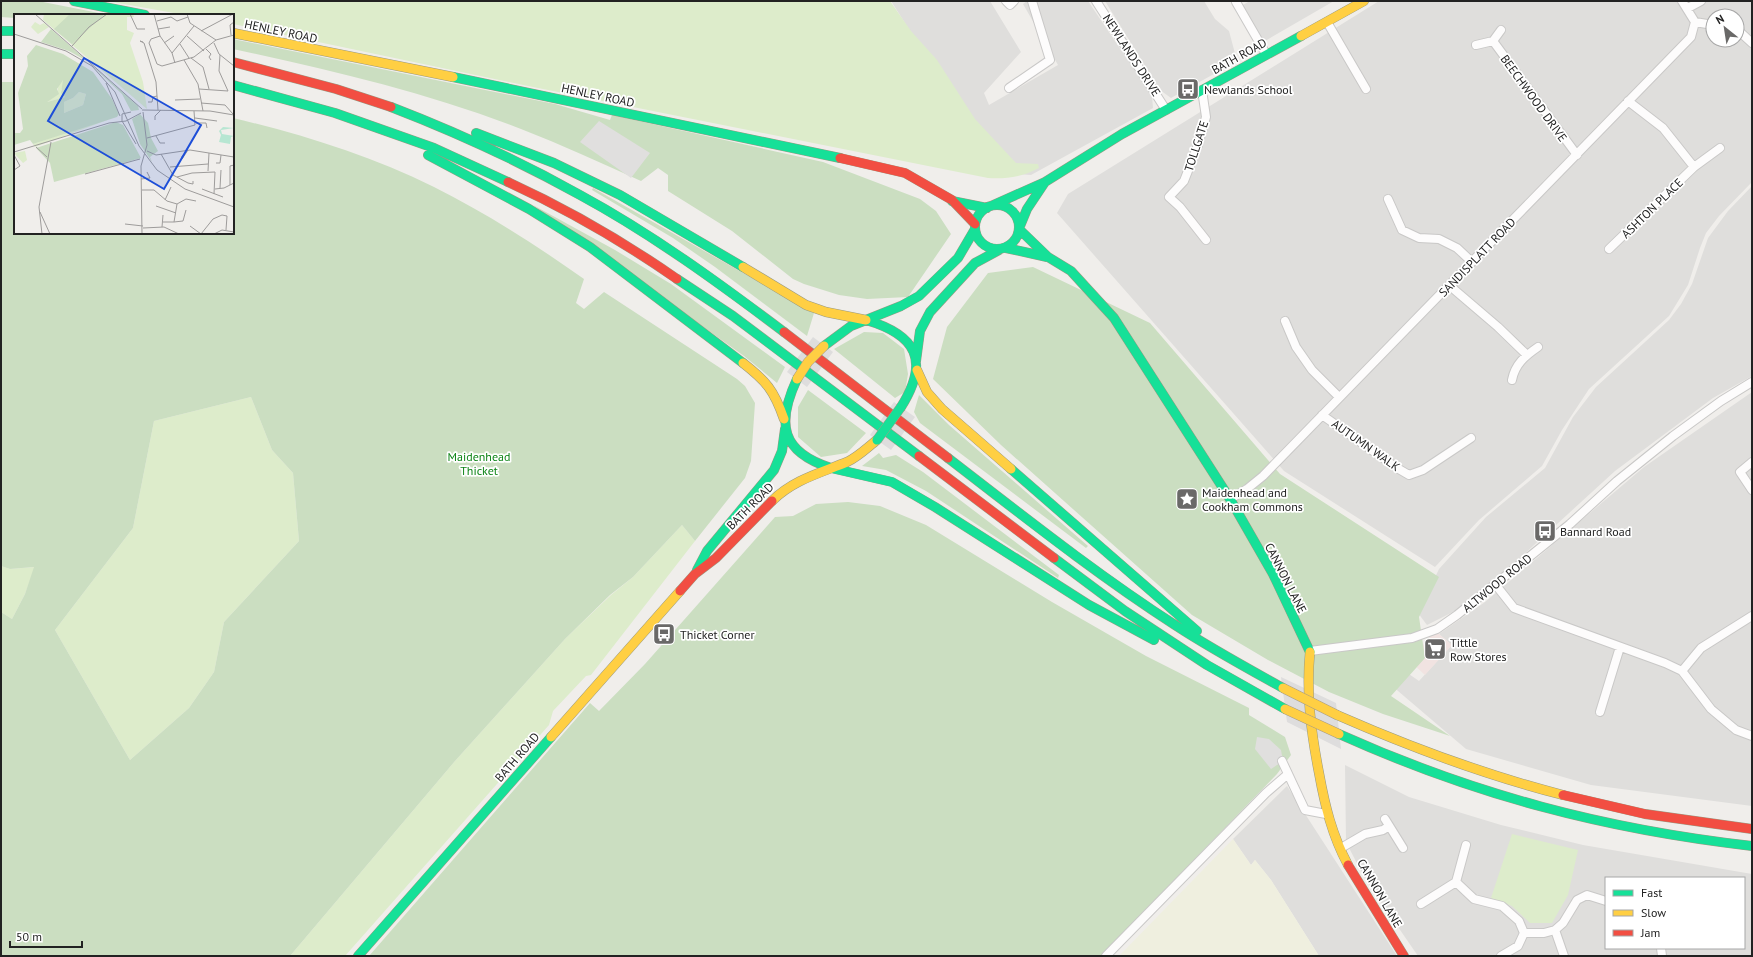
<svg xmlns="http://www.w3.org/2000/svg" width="1753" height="957" font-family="'PT Sans',sans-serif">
  <rect width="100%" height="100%" fill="#f0eeeb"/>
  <path fill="#dfdedc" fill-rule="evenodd" d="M891 1H990L1021 52 984 93 989 105 1058 65 1023 4 1027 1H1088L1152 96 1153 108 1031 175 1000 173Z
    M1105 1H1204L1215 19 1229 31 1237 61 1171 98 1160 90Z
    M1250 1H1334L1258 45 1237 8Z
    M1379 1H1752V182L1719 216 1706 233 1700 248 1688 285 1669 316 1589 389 1562 430 1542 466 1479 520 1435 567 1284 471 1057 213 1068 194ZM1713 16H1737V40H1713Z
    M1752 186V376L1713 398 1615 471 1497 579 1455 611 1427 625 1418 613 1439 569 1486 517 1545 468 1573 417 1596 387 1669 320 1681 304 1692 284 1708 238 1728 211Z
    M1752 392V806L1591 785 1466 749 1391 685 1406 672 1419 681 1452 645 1439 634 1485 602 1644 467Z
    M1345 765 1409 797 1501 825 1583 845 1752 874V956H1418L1365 879 1346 842ZM1606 878H1744V948H1606Z
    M1287 786 1397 956H1319L1271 880 1255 860 1251 865 1233 839Z"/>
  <path fill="#f1e3e1" d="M1432 634H1439L1452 645 1425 675 1410 661Z"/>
  <path fill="#efefdf" d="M1233 839 1251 865 1255 860 1271 880 1319 956H1119Z"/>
  <path fill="#ddeccb" d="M107 1H890L911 31 937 60 975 119 1016 163 1038 164 1039 168C1022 177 1007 179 988 178L528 86 233 24V15H185Z
    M251 397 272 450 293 473 299 541 224 622 214 672 189 708 130 760 55 630 133 528 154 421Z
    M682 525 695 541 591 675 586 676 553 711 549 725 345 956H290L455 761 565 639 611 595 633 577Z
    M1 566 10 569 35 567 25 594 12 619 1 612Z
    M1512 834 1578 850 1568 895 1552 923H1530L1512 906 1491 898Z"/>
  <path fill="#cbdec1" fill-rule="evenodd" d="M1 1H38L109 15H15V18L1 17Z
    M233 39 555 104 610 120 612 115 823 162 920 199 936 211 951 234 908 297 867 299 839 295 804 284 793 279 732 231 668 191V175L658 168 641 181C601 163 562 145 521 129 429 93 330 70 233 49Z
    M1 82H15V233H233V118C301 134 371 156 434 187 486 213 536 245 584 279L576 303 584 309 604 292 737 379 745 386 755 403 751 461 745 478 695 541 682 525 633 577 610 595 565 639 455 761 290 956H1V612L12 619 25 594 34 567 10 569 1 566ZM251 397 272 450 293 473 299 541 224 622 214 672 189 708 130 760 55 630 133 528 154 421Z
    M593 188 814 313 807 336 715 267 673 238 592 190Z
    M533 205 615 250 671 284 785 367 777 383 744 356Z
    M1033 267 1150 323 1280 474 1439 577 1419 617 1425 658 1391 696 1450 736 1383 714 1329 692 1268 660 1192 615 1001 445 933 379 947 327 988 273Z
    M864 332 883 333 904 349 908 374 905 392 895 398 834 349Z
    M808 390 866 433 847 453 821 457 798 437V407Z
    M919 395 949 425 1088 546 1086 548 920 423 914 412Z
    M879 453 883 458 896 455 923 472 1059 575 1058 578 926 491 886 470 862 466Z
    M848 502 880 506 926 525 1052 602 1146 656 1249 708V715L1285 737 1291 755 1277 774 1101 956H369L590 703 599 711 645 664 775 517 793 516 816 504Z"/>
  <path fill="#e0dfde" d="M599 121 650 153 631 178 580 142Z
    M1257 737 1269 739 1281 750 1283 761 1271 769 1255 749Z"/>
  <path fill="#dedddd" d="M813 337 833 352 807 387 787 372Z
    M894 402 915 417 891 450 870 435Z
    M1281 677 1336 703 1341 749 1287 722Z"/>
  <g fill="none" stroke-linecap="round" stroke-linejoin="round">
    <g stroke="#c9c8c7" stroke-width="10">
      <path id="street" d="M1006 1 1010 5 1014 1
        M1096 1 1166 110
        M1236 2 1266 54
        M1688 8 1701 1
        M1327 22 1366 89
        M1695 22 1713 25
        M1737 31 1740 32 1752 43
        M1493 41 1577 155
        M1476 45 1493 41 1501 30
        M1009 88 1050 60 1032 1
        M1202 90 1206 117 1198 145 1184 181 1169 197 1180 207 1206 240
        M1628 101 1663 128 1694 167
        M1388 199 1402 230 1419 238 1439 239 1457 248 1472 262
        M1609 249 1694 167 1720 148
        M1450 286 1498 327 1527 355
        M1285 321 1296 347 1312 370 1339 397
        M1512 380C1515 364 1525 356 1538 347
        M1322 415 1397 468 1409 475 1423 470 1471 438
        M1752 462 1740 472 1752 490
        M1230 499 1247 489 1263 476 1691 37 1695 22 1682 1
        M1495 584 1514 608 1665 663 1682 671 1711 709 1736 730 1752 736
        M1310 651 1412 638 1437 629 1457 615 1570 524 1617 481 1673 436 1721 401 1752 382
        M1682 671 1701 648 1752 616
        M1600 712 1620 647
        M1282 761 1305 810 1326 814
        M1385 819 1403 848
        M1341 848 1365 834 1383 830 1389 826
        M1456 882 1474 899 1502 906 1519 921 1524 933 1518 946 1501 956
        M1421 904 1456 882 1466 845
        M1555 930 1564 956
        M1524 933H1544L1555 930 1563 923 1577 900 1587 895 1606 901
        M1661 948 1662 956
        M1106 956 1266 793 1288 774"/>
    </g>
    <g stroke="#999a82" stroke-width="10">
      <path id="fast" d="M74 1 145 15
        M1 31H15
        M1 54H15
        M453 77 840 158
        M233 85 335 113 434 148 508 182
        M391 107C456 132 519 161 580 195 652 234 719 283 784 332
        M476 133 554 163 620 195 743 267
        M428 155 529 209 590 247 743 363
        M952 201 987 208
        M975 227a22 22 0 1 1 44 0a22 22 0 1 1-44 0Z
        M991 206 1045 182 1122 134 1301 36
        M1020 226 1027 209 1045 182
        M1020 230 1048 257 1071 271 1114 318 1230 499 1273 574 1310 652
        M1006 248 1047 257
        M677 279 733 316 919 456
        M866 320C917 335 930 361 901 407
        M824 346 851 326 901 306 919 296 958 258 975 229
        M916 361 920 331 930 312 975 263 999 250
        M797 379C776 424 781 452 831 468
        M948 458C1022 515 1096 574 1175 625 1210 648 1247 668 1283 688
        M831 468 892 482 935 507 1089 605 1154 640
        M1011 469 1197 631
        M1054 558 1125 611 1207 665 1285 709
        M697 570 707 551 774 470 782 451 785 429
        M1339 734C1475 795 1604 829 1752 846
        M358 956 551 737"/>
    </g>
    <g stroke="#999a82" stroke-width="10">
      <path id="slow" d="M233 33 453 77
        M1301 36 1364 1
        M743 267 806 305 826 312 866 320
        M743 363C766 381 774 390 784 419
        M917 370 927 392 942 409 1011 469
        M772 501C793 480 820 473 847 462 858 457 868 447 877 440
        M1310 652C1306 693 1311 732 1319 773 1325 806 1332 835 1348 865
        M1337 715C1410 747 1485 775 1563 795
        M551 737 680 591"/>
    </g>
    <g stroke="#999a82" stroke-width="10">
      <path id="jam" d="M233 62 336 89 391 107
        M840 158 905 173 952 200 975 224
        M508 182C567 209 624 242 677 279
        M784 332 948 458
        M919 456 1054 558
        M680 591 695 574 716 558 772 501
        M1563 795 1645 814 1752 829
        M1348 865 1404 956"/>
    </g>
    <use href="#street" stroke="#fdfcfc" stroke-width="8"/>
    <use href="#fast" stroke="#16e098" stroke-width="9"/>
    <use href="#slow" stroke="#ffcf43" stroke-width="9"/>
    <use href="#jam" stroke="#f24e42" stroke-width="9"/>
    <g stroke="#a79c86" stroke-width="10" stroke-linecap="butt">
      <path id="fast-bridge" d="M877 440 901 407"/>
    </g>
    <g stroke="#a79c86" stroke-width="10" stroke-linecap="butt">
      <path id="slow-bridge" d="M797 379 808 362 824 346
        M1283 688 1337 715
        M1285 709 1339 734"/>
    </g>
    <use href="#fast-bridge" stroke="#16e098" stroke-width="9"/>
    <use href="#slow-bridge" stroke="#ffcf43" stroke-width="9"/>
  </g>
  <defs>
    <g id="bus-square" transform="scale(1.15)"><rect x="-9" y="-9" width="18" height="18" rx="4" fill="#6a6968" stroke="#fff"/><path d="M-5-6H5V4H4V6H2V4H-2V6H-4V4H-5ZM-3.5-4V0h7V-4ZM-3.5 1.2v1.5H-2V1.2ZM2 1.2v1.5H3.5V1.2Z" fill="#fff"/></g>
    <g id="sight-square" transform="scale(1.15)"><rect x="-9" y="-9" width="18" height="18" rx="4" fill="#6a6968" stroke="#fff"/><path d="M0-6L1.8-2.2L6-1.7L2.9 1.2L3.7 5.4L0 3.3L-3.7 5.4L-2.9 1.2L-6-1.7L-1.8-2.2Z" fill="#fff"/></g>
    <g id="supermarket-square" transform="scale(1.15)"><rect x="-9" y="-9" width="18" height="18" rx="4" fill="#6a6968" stroke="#fff"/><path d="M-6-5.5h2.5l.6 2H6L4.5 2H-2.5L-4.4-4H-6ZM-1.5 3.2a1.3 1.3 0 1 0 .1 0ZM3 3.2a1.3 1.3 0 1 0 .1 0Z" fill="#fff"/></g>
  </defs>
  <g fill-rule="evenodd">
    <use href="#bus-square" x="1188" y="89"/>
    <use href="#sight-square" x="1187" y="499"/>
    <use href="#bus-square" x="1545" y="531"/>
    <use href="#bus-square" x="664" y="634"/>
    <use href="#supermarket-square" x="1435" y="649"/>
  </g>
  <g text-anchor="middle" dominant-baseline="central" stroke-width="3.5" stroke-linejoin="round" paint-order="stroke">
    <g font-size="12" fill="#222" stroke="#fff">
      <text transform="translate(281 31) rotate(12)">HENLEY ROAD</text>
      <text transform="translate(1132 55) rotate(57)">NEWLANDS DRIVE</text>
      <text transform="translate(1239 56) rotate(-29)">BATH ROAD</text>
      <text transform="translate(598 95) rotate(12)">HENLEY ROAD</text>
      <text transform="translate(1534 98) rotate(54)">BEECHWOOD DRIVE</text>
      <text transform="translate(1196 146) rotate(-72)">TOLLGATE</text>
      <text transform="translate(1652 208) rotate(-44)">ASHTON PLACE</text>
      <text transform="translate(1477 257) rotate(-46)">SANDISPLATT ROAD</text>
      <text transform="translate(1366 445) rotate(35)">AUTUMN WALK</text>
      <text transform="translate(750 506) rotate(-45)">BATH ROAD</text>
      <text transform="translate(1286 578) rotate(63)">CANNON LANE</text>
      <text transform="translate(1497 583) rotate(-39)">ALTWOOD ROAD</text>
      <text transform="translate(517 757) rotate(-49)">BATH ROAD</text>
      <text transform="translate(1380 893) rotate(60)">CANNON LANE</text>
    </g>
    <g font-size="12" fill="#222" stroke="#fff" text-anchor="start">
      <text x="1204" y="89">Newlands School</text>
      <text x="1202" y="492">Maidenhead and<tspan x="1202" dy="14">Cookham Commons</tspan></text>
      <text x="1560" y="531">Bannard Road</text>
      <text x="680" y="634">Thicket Corner</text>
      <text x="1450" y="642">Tittle<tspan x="1450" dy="14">Row Stores</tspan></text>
    </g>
    <g font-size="12" fill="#0c8416" stroke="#fff">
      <text x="479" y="456">Maidenhead<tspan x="479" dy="14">Thicket</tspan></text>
    </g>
  </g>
  <g transform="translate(14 14)">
    <rect width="220" height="220" fill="#f0eeeb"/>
    <path d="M30 0H119L120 3H113V16L120 19 116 29 129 68 133 95 29 6ZM21 8 26 11 30 9 35 13 24 20 17 13ZM49 66V73L47 76 51 83 33 88 31 87 43 80 45 68ZM65 78 72 80 69 91 50 99V88L59 84ZM96 105 21 133 19 130 71 112ZM11 137 13 146 9 149 0 139Z" fill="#ddeccb"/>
    <path d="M56 0H91L58 30 40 15ZM37 15 124 92 125 96 117 97 108 80 73 47 55 37 27 28ZM22 31 49 40 79 58 98 85 105 100 103 103 19 130 16 126 0 131V119H6L9 115 4 79 14 52 13 42ZM49 66 47 79 51 83 33 88 45 80 43 75ZM65 78 72 80 69 91 50 99V88L59 84ZM126 100 134 109 137 124 144 137 136 143 138 148 126 130 118 105ZM102 108 109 111 127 144 40 168 36 149 22 134Z" fill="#cbdec1" fill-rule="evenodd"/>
    <path d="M209 113 220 114 207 116 208 120 220 122 217 123 216 130 205 128 207 121 205 117Z" fill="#b7e6d2"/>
    <path fill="none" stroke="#9e9c9b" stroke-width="1" d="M21 0 128 95M116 0 123 15H131M140 0 146 22 158 39 161 49M173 0 176 9 202 26M143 7 157 3 163 7 174 3M144 15 156 13M187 17 219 0M0 20 52 37 78 52 101 78 125 132 143 156 171 175 220 193M217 21 216 11 220 8M146 22 137 25 135 29 143 50 148 52 180 43 202 26 220 21M173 22 190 37M129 28 126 27 130 29 142 68 144 96M150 29 160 22M200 29 205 40 220 52M166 30 175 44M58 32 75 13 93 0M192 35 197 40 195 43 197 46M158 39 180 12M177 44 189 53 195 75M170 46 184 70 189 97M92 69 106 102M185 75 214 77 205 57 206 41M161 86 186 85M134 88H138L139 83 143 82M187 89 211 91 219 100M128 96 196 97 220 101M181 104 203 107M141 106V102L147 96M108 107V100L117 98M108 107 122 130M182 109H192L193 114M142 122 146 129H151M133 124 181 111 180 97M22 133 33 143M133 137 142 141 176 136 220 143M0 138 95 109 112 107 127 99M147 140 159 161 174 169 179 170V167M170 142H168V145L174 136M202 149H206L207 141M156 153 194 150M0 156 6 152 0 141M194 157 195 139M71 160 126 145M163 163 178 159 201 158 200 180M127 165 136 164 133 158M216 171V152L220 151M206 174 207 156M188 175 209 183M201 175 210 174 220 169M128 176H140L153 187 163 190 160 208H149M151 186 157 173M163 190 172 185 182 187M142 192 162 199M26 198 36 220M160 208 169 207 172 196M111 210 129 212M176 212 187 220M148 213 149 201M129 214 150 213 165 220M28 220 25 193 37 128M128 220 127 152 133 131 129 98M187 220 199 205 208 201 213 202 212 216M200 220 208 216 220 218"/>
    <path fill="#1d4ed8" fill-opacity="0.15" stroke="#1d4ed8" stroke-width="2" d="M70 44 187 111 150 175 34 107Z"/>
    <rect width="220" height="220" fill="none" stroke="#222" stroke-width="2"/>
  </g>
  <rect width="1753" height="957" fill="none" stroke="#222222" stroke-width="4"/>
  <rect x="1605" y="877" width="140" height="72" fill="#ffffff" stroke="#a7a7a7"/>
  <rect x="1613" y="890" width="20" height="6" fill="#16e098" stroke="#a7a7a7"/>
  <text x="1641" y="897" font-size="12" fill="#222222">Fast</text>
  <rect x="1613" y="910" width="20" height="6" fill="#ffcf43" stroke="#a7a7a7"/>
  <text x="1641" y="917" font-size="12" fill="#222222">Slow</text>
  <rect x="1613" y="930" width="20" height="6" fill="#f24e42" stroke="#a7a7a7"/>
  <text x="1641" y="937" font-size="12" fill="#222222">Jam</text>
  <g transform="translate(1725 28) rotate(330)"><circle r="19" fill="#ffffff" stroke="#a7a7a7"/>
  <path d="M0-3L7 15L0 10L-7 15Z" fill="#6a6968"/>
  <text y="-6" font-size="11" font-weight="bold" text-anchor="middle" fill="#222222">N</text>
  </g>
  <path d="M10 941v6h72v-6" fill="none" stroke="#222222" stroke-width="2"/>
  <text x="16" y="941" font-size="12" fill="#222222" stroke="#ffffff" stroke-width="3" paint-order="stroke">50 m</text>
</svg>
